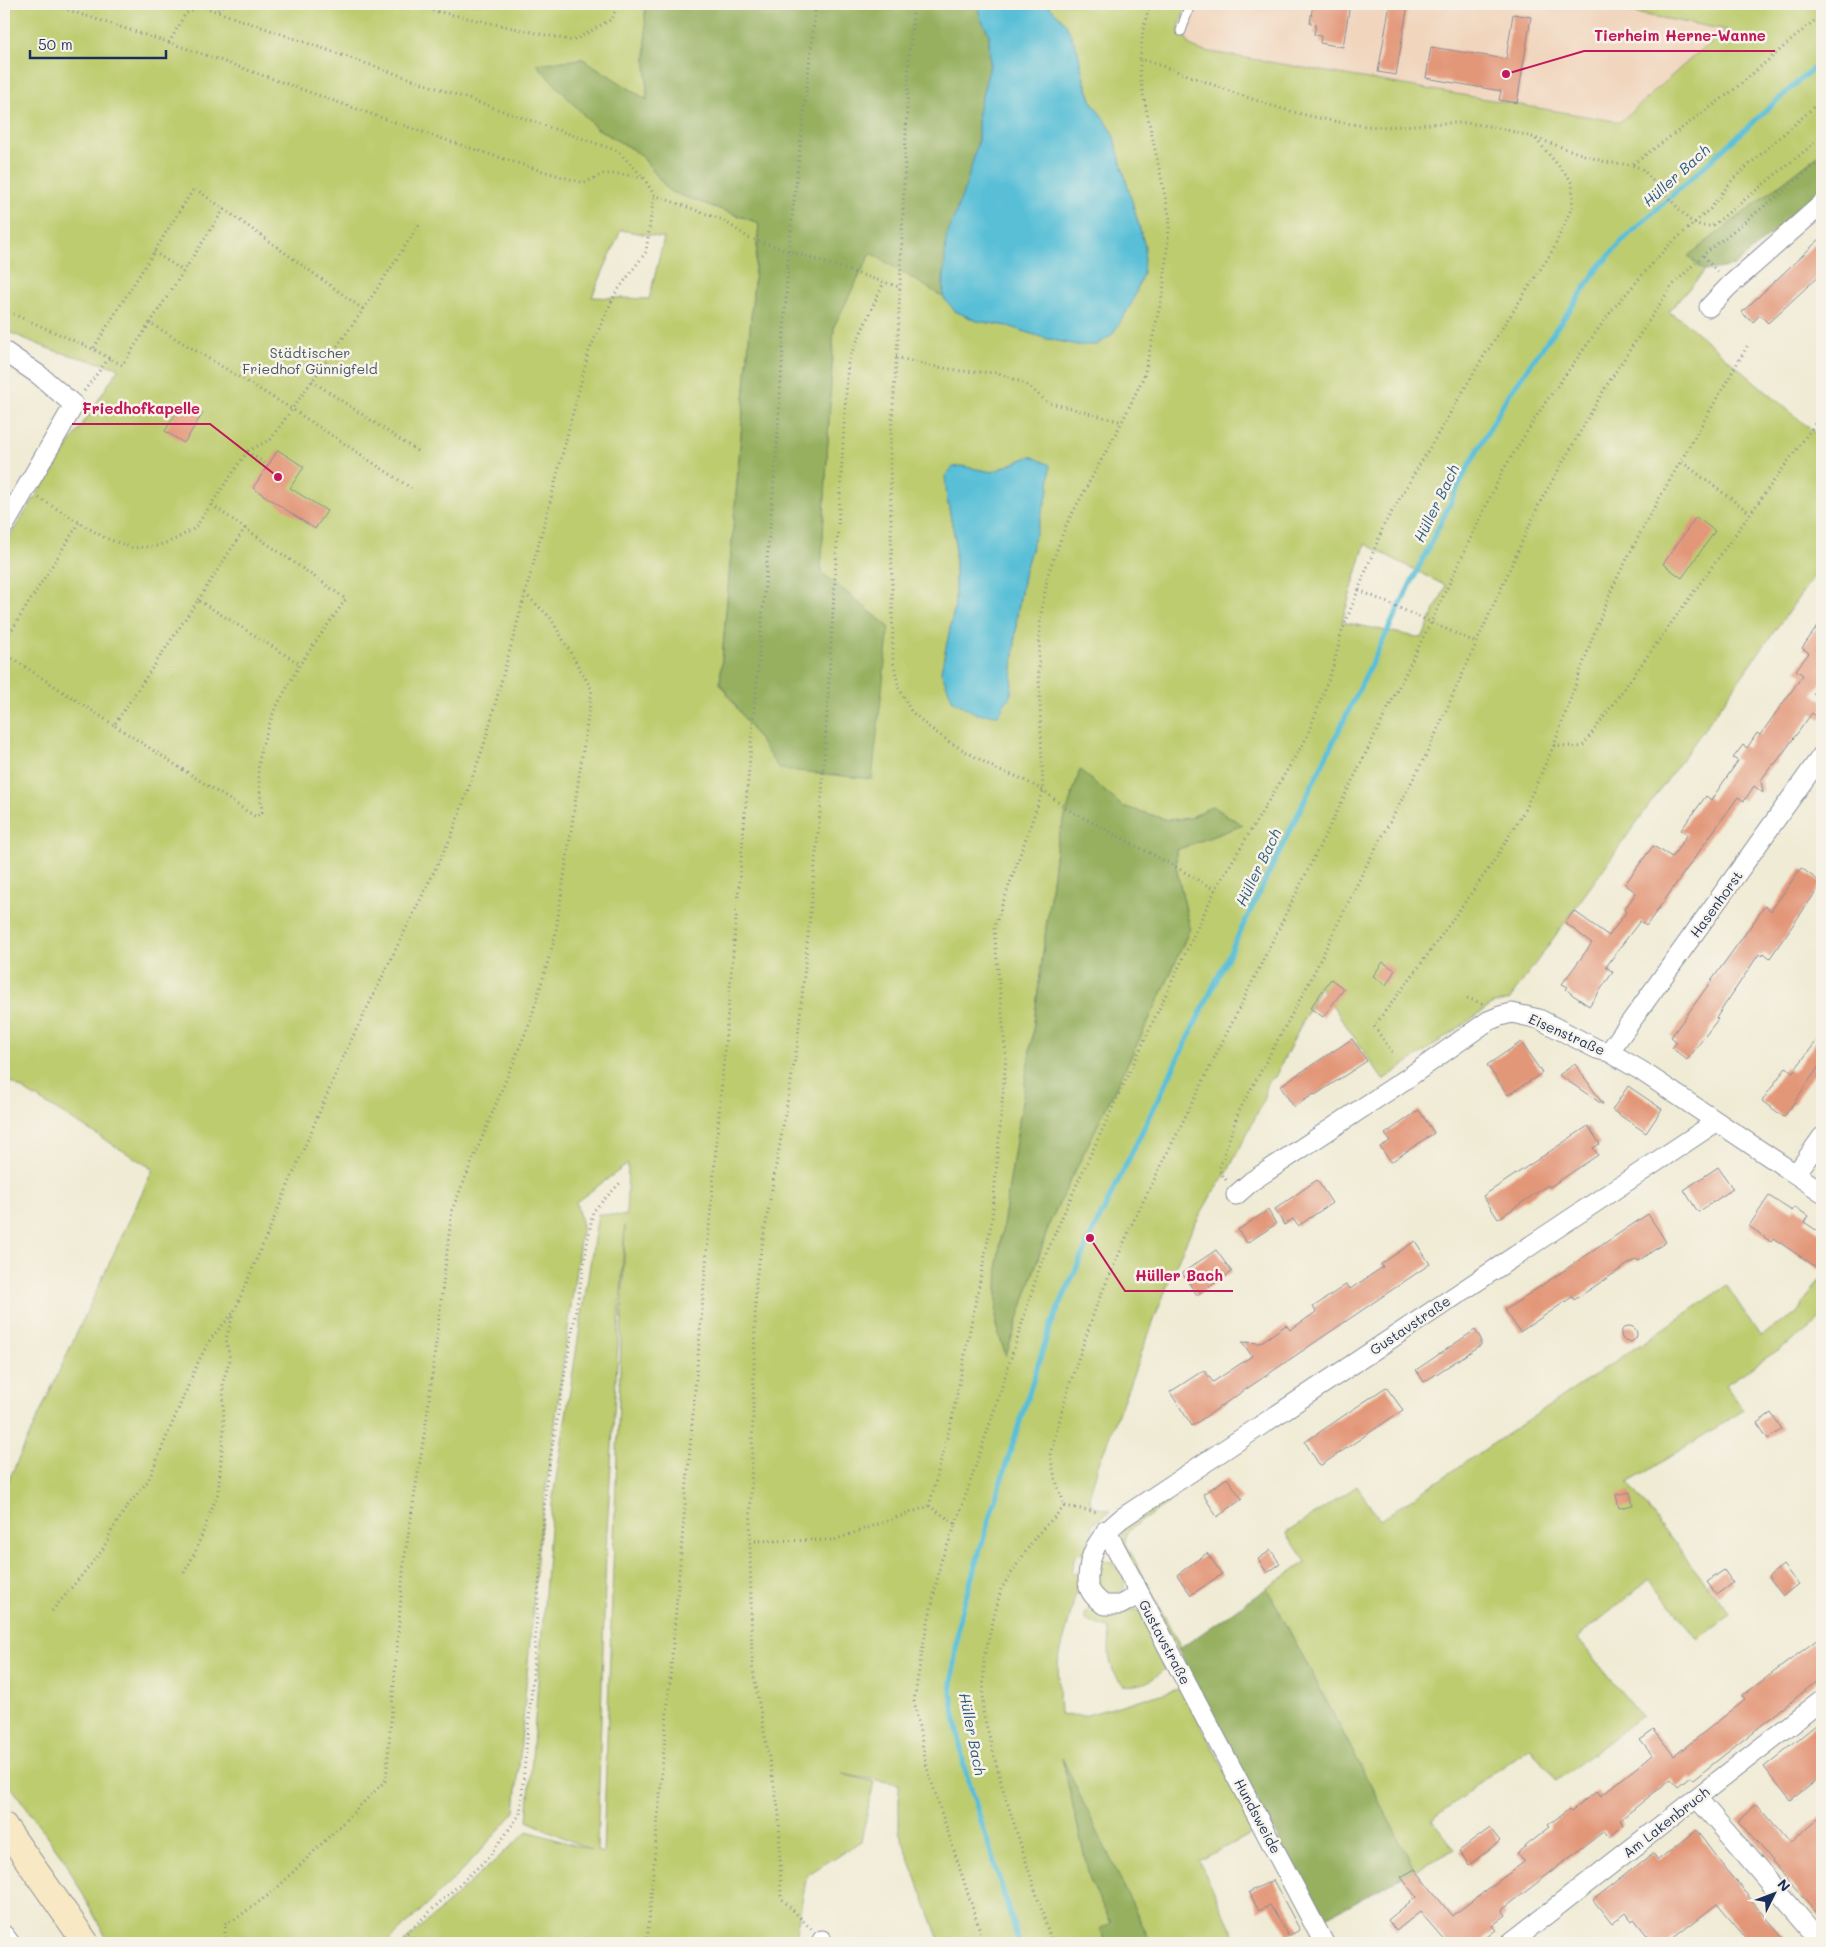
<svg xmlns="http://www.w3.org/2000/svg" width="1826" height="1947" font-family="Mali,sans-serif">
  <rect width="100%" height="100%" fill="#f7f3e8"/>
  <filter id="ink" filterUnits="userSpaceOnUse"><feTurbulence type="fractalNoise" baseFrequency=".02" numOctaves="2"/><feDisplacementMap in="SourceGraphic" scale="10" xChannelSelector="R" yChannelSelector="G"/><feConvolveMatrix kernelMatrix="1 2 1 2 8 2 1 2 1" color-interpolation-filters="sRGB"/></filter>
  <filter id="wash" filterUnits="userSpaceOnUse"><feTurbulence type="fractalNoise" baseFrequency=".0096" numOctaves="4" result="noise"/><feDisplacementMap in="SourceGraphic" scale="20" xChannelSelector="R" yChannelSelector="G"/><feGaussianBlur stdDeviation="1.12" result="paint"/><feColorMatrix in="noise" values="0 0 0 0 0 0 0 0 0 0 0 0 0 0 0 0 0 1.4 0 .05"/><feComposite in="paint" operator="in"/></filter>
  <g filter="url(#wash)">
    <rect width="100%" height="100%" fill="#f0ebd4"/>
    <path fill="#f1d5bd" d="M1194 4H1585L1727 30 1695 55 1620 122 1199 50 1190 46 1184 34Z"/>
    <path fill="#bdcc6e" stroke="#6c7e66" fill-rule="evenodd" d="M4 4H645L647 100 583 59 537 64 595 127 640 154 669 191 759 223 720 683 889 627 821 572 834 326 871 253 943 277V297L955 311 977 321 1008 326 1044 338 1077 345 1145 247 1112 131 1092 102 1066 24 1047 4H1187L1178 31 1184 34 1190 46 1199 50 1620 122 1695 55 1727 30 1585 4H1822V152L1688 256 1704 272 1668 312 1681 319 1822 439V565L1509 1000 1493 1004 1383 1080 1320 987 1275 1077C1267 1081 1263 1089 1265 1098L1227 1173 1213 1192 1190 1233 1171 1276 1098 1466 1089 1497 1092 1506 1111 1511 1091 1525 1093 1529 1084 1555 1076 1553 1071 1572 1079 1574 1073 1605 1058 1662 1060 1714 1083 1716 1182 1688 1256 1831 1199 1861 1238 1943H1151L1063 1761 1090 1880 1112 1924 1102 1929 1106 1943H940L899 1831V1784L842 1774 874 1782 861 1841 807 1875 794 1943H403L528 1831 591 1850 527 1821 552 1504 598 1214 626 1216 628 1164 576 1202 582 1226 538 1548 515 1812 464 1869 387 1943H109L65 1861 4 1777V1490L153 1169 4 1078V545L119 368 52 350 4 330ZM621 230 664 238 649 299 592 297ZM1031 456 1049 489 1025 570 1017 615 1011 694 941 671 955 605V538L947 499 961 466 992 472ZM1365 544 1446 586 1422 638 1342 622ZM1080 771 1122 806 1168 820 1190 818 1212 806 1243 825 1176 850V867L1190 928 1163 991 1050 1222 1006 1355 996 1326 998 1258 1032 1038 1057 842ZM625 1226 603 1853 597 1851 606 1549Z
      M1822 1276V1315L1816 1325 1725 1385 1744 1410 1628 1483 1730 1615 1698 1640 1650 1579 1577 1638 1641 1716 1557 1781 1530 1747 1495 1771 1432 1820 1455 1849 1415 1870 1267 1588 1306 1562 1286 1533 1357 1486 1380 1520 1727 1286 1760 1336 1797 1313Z
      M1164 1499 1169 1502 1130 1529 1126 1536V1544L1181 1648 1178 1650 1121 1542 1123 1531 1127 1525Z
      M1106 1561 1113 1562C1116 1567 1122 1574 1124 1580 1128 1594 1112 1598 1102 1594L1097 1581 1101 1564Z
      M1089 1608C1113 1628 1121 1604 1140 1611L1169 1663C1156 1679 1143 1688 1122 1685 1106 1663 1109 1654 1110 1629L1085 1620V1615Z"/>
    <path fill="#96b061" stroke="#587060" d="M645 4H977L981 19 989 34 990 65 978 112V142L943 277V297L871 253 834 326 821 572 889 627 872 779 779 769 720 683 759 223 669 191 640 154 595 127 536 64 583 59 647 100Z
      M1822 152V190L1734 266 1705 271 1688 256Z
      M1080 770 1122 806 1168 820 1190 818 1212 806 1243 825 1176 850V867L1190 928 1163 991 1050 1222 1006 1356 996 1326 998 1258 1032 1038 1057 842Z
      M1267 1588 1415 1870 1321 1920 1178 1650Z
      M1062 1758 1151 1943H1106L1101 1929 1111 1923 1090 1880Z"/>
    <path fill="#59bfd7" stroke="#3a779a" d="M977 4H1047L1066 24 1078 51 1084 81 1092 102 1112 131 1145 247 1143 273 1132 303 1112 335 1097 345H1077L1044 338 1008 326 977 321 955 311 943 297 946 239 967 182 978 142V112L990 65 989 34 981 19Z
      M1031 456 1050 465 1049 489 1025 570 1017 615 1011 694 998 715 977 714 953 701 941 671 955 605V538L947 499 945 476 953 467 961 466 992 472Z"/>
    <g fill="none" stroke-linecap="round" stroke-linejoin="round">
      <path stroke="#59bfd7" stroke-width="5.5" d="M1019 1943 964 1766 951 1692 959 1620 994 1503 1050 1327 1090 1238 1464 475 1507 397 1576 301 1598 268 1627 236 1822 60"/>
    </g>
    <g id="blocks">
      <path fill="#e39779" d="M1313 4H1350L1343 47 1320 43 1321 36 1314 35 1316 24 1310 23Z
        M1390 4H1408L1396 75 1378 72Z
        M1513 14 1531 17 1517 103 1499 100 1501 91 1426 78 1431 47 1506 59Z
        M1822 237V273L1768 323 1760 315 1753 322 1747 318 1742 312Z
        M184 401 203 413 184 443 165 431Z
        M278 450 304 467 290 488 327 511 315 529 253 488Z
        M1696 517 1715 531 1682 578 1663 564Z
        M1822 620V681L1813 694 1822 701V720L1812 713 1775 764 1772 765 1761 780 1763 793 1754 786 1744 801 1738 797 1646 926 1640 921 1624 942 1606 967 1613 972 1589 1006 1573 995 1566 989 1568 987 1562 984 1592 943 1565 923 1574 911 1609 936 1626 912 1624 910 1636 893 1625 884 1653 846 1672 857 1688 834 1681 830 1706 796 1711 800 1738 761 1733 758 1743 745 1747 748 1757 733 1760 735 1803 675 1796 670 1809 653 1802 648Z
        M1801 868 1822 883 1770 958 1764 953 1762 956 1759 954 1716 1018 1718 1019 1687 1060 1672 1048 1677 1042 1671 1037 1765 906 1771 911Z
        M1383 962 1395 970 1386 985 1373 976Z
        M1331 979 1344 989 1323 1017 1310 1008Z
        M1822 1034V1062L1784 1117 1762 1101 1786 1067 1793 1072Z
        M1352 1039 1367 1061 1315 1095 1314 1094 1294 1107 1280 1086Z
        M1521 1042 1542 1073 1508 1095 1487 1065Z
        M1575 1064 1603 1104H1602L1559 1075Z
        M1628 1086 1662 1109 1646 1133 1612 1110Z
        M1419 1110 1434 1133 1391 1162 1380 1147 1390 1141 1385 1134Z
        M1588 1126 1600 1144 1593 1148 1598 1155 1550 1187 1548 1185 1498 1219 1483 1196Z
        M1718 1167 1733 1189 1698 1212 1684 1190Z
        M1317 1180 1332 1203 1298 1226 1293 1219 1284 1225 1275 1209Z
        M1769 1196 1792 1211 1795 1207 1808 1216 1804 1222 1822 1234V1271L1773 1238 1771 1242 1749 1226Z
        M1268 1210 1276 1224 1247 1243 1238 1230Z
        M1648 1214 1666 1242 1638 1261 1636 1259 1574 1300 1572 1297 1520 1332 1505 1310Z
        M1415 1241 1430 1264 1192 1426 1170 1392 1204 1370 1213 1382 1252 1356 1242 1342 1260 1343 1286 1325 1290 1330 1316 1312 1313 1307 1347 1284 1350 1289 1383 1267 1381 1264Z
        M1216 1250 1232 1272 1197 1295 1182 1273Z
        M1621 1334a8 8 0 1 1 16 0a8 8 0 1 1-16 0Z
        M1475 1330 1481 1339V1345L1424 1382 1416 1370Z
        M1386 1387 1403 1410 1320 1466 1305 1442Z
        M1771 1413 1782 1429 1768 1439 1757 1423Z
        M1227 1478 1242 1499 1217 1517 1203 1494Z
        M1630 1492 1633 1505 1619 1508 1616 1495Z
        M1271 1550 1280 1564 1267 1573 1258 1559Z
        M1207 1553 1222 1574 1191 1595 1177 1575Z
        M1783 1565 1798 1584 1783 1596 1768 1577Z
        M1724 1570 1733 1583 1717 1595 1707 1582Z
        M1822 1636V1677L1693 1780 1690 1777 1678 1787 1671 1779 1620 1820 1623 1825 1609 1837 1604 1831 1502 1910 1506 1915 1492 1926 1496 1930 1479 1943H1447L1420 1912 1396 1931 1388 1920 1416 1897 1401 1877 1415 1869 1452 1916 1524 1862 1517 1853 1550 1827 1548 1825 1569 1809 1571 1811 1597 1791 1601 1796 1652 1755 1640 1740 1654 1730 1674 1756 1745 1700 1742 1696Z
        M1822 1720V1776L1791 1801 1764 1767Z
        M1757 1804 1790 1843 1822 1815V1919L1738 1821Z
        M1490 1828 1500 1841 1469 1865 1459 1851Z
        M1696 1830 1726 1870 1788 1943H1750L1717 1904 1667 1943H1653L1634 1919 1632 1921 1626 1913 1612 1924 1593 1900 1653 1853 1658 1860Z
        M1273 1880 1300 1930 1288 1936 1270 1905 1259 1911 1249 1892Z"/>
    </g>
  </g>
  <g filter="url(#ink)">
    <use href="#blocks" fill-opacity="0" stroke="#868d99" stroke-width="1"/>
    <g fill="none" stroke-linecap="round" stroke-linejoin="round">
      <g stroke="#868d99" stroke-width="11">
        <path id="lane" d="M1181 31 1190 4"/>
      </g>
      <g stroke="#868d99" stroke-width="21">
        <path id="street" d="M1709 307 1729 286 1822 204
          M4 351 39 375 74 405 4 526
          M1609 1052 1822 755
          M1796 1174 1822 1137
          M1236 1195 1252 1181 1409 1077 1488 1021 1500 1016 1512 1013 1539 1019 1597 1049 1609 1052 1640 1070 1822 1192
          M1106 1530 1324 1943
          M1140 1594 1120 1605H1104C1098 1600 1091 1595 1089 1587 1087 1581 1088 1574 1089 1568 1092 1545 1105 1532 1122 1518L1716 1122
          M1697 1798 1822 1943
          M4 1935 10 1943
          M822 1940 823 1943
          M1510 1943 1822 1700"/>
      </g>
      <g stroke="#868d99" stroke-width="28">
        <path id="secondary" d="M4 1826 86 1943"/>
      </g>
      <path stroke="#868d99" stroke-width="3" stroke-dasharray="1 4" stroke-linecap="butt" d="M49 4C107 23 167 41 225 62 344 104 463 149 584 183L603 174H621L643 178
        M195 4 618 151 644 178 654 195 723 220 749 238 899 287
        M378 4 412 6 573 41 612 19 618 4
        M914 4 909 57 898 336 890 448 893 661 899 688 911 711 930 728 951 743 1000 771 1018 777 1043 790 1067 809 1176 867 1215 890
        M1150 4 1143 30 1140 59C1181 71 1221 89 1261 102 1292 113 1325 120 1357 125 1391 130 1426 122 1460 123 1510 125 1555 146 1602 161 1616 165 1629 162 1642 169L1689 220 1702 226H1712L1822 137
        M218 10 228 4
        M169 43 185 14 201 6
        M1633 164 1731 92 1822 14
        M224 209 363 309
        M790 236 816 4
        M154 252 182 270
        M1717 272 1703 255 1822 160
        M4 310 93 349
        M896 357 926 365 961 371 999 373 1026 384 1047 402 1122 422
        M109 358 93 349 194 188 224 209 150 323
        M312 381 420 453
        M84 391 109 358 122 365 150 323 292 409 363 310 421 222
        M248 451 271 439 292 409 411 488
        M1682 462 1750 513
        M39 498 105 538 133 548 157 546 176 539 195 528 247 452 268 465
        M212 505 346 599 300 664 274 711 261 749 258 770 262 812 256 817 114 725 198 600 300 664
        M1359 590 1477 643
        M198 600 245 528
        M4 642 79 523
        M4 653 114 725
        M1554 745 1582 747 1822 414
        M1467 998 1484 1004
        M1392 1052 1374 1026 1421 964 1494 861 1524 811 1554 745 1593 636 1614 584 1649 516 1749 343
        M1226 1180 1219 1170 1238 1113 1311 979 1365 868 1426 755 1539 504 1605 388 1671 287 1703 255
        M929 1506 952 1419 992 1220 1006 1057 994 928 1043 790 1039 672 1040 620 1048 574 1066 525 1122 422 1144 376 1163 292 1170 219 1143 94 1140 75V59
        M929 1506 956 1524 941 1561 923 1646 914 1701 927 1768 984 1943
        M1065 1506 1097 1512 1098 1514
        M956 1524 998 1399 1039 1269 1080 1177 1215 890 1307 737 1333 667 1342 631 1384 525 1482 359 1553 250 1572 207 1573 195 1572 184 1569 178 1534 137
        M750 1541 834 1540 929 1506
        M184 1573 194 1555 218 1493 224 1427 223 1382 230 1359 226 1339 233 1315
        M52 1611 102 1551 111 1532 128 1505 148 1481 199 1360 211 1338 234 1312 343 1057 451 837 484 745 549 506 589 351 615 294 646 252 654 195
        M811 1929 781 1898 779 1813 752 1665 750 1541 756 1279 797 1047 822 793 848 361 884 282
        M225 1943V1923L234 1920 274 1891 386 1780 404 1561 427 1417 452 1210 530 1022 555 937 592 690 550 617 525 594
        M396 1943 490 1856 520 1814 532 1687 546 1483 593 1211 620 1183
        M647 1943 777 446 788 265
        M1052 1943 1002 1786 983 1712 984 1657 1001 1589 1036 1536 1065 1506 1055 1478 1050 1455 1069 1386 1097 1304 1132 1224 1431 622 1503 470 1545 403 1612 310 1666 248 1710 209 1734 178 1822 100"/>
      <use href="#lane" stroke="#fff" stroke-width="9"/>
      <use href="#street" stroke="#fff" stroke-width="19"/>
      <use href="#secondary" stroke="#f8e8c3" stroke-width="26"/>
      <path stroke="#868d99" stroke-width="3" stroke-dasharray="1 4" stroke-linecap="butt" d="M788 265 790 236"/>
    </g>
  </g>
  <g text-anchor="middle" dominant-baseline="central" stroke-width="5" stroke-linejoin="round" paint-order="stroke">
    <g font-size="14" fill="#445662" stroke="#f7f3e8">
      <text x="310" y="352">Städtischer<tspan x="310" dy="16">Friedhof Günnigfeld</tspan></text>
    </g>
    <g font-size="14" fill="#1b2f5e" stroke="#f7f3e8">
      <text transform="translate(1716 904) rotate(-54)">Hasenhorst</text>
      <text transform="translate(1567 1034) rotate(24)">Eisenstraße</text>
      <text transform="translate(1410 1325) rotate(-34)">Gustavstraße</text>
      <text transform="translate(1165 1642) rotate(62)">Gustavstraße</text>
      <text transform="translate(1258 1816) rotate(62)">Hundsweide</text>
      <text transform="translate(1666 1822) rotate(-38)">Am Lakenbruch</text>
    </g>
    <g font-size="15" font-style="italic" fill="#2e5a82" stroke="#f7f3e8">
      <text transform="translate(1676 175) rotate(-42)">Hüller Bach</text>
      <text transform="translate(1436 503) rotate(-64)">Hüller Bach</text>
      <text transform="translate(1258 867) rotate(-64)">Hüller Bach</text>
      <text transform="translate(973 1734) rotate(79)">Hüller Bach</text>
    </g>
  </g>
  <path fill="none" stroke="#c2185b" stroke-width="2" d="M1506 74L1584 51H1775M278 477L210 424H72M1090 1238L1125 1291H1233"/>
  <g fill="#c2185b" stroke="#f7f3e8" stroke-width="2">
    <circle cx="1506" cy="74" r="5"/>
    <circle cx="278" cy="477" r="5"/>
    <circle cx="1090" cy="1238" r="5"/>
  </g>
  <g font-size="15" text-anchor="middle" font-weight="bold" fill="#c2185b" stroke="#f7f3e8" stroke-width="5" stroke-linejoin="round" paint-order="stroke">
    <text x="1680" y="41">Tierheim Herne-Wanne</text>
    <text x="141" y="414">Friedhofkapelle</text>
    <text x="1179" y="1281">Hüller Bach</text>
  </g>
  <rect width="1826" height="1947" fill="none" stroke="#f7f3e8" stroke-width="20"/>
  <g transform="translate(1774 1894) rotate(48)" stroke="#f7f3e8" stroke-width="4" paint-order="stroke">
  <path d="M0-4L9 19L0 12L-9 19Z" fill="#1b2f5e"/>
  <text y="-8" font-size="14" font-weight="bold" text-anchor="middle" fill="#1b2f5e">N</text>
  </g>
  <path d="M30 50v8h136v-8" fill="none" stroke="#1b2f5e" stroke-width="2.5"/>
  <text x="38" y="50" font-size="15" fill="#1b2f5e" stroke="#f7f3e8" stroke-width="4" paint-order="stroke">50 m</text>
</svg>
